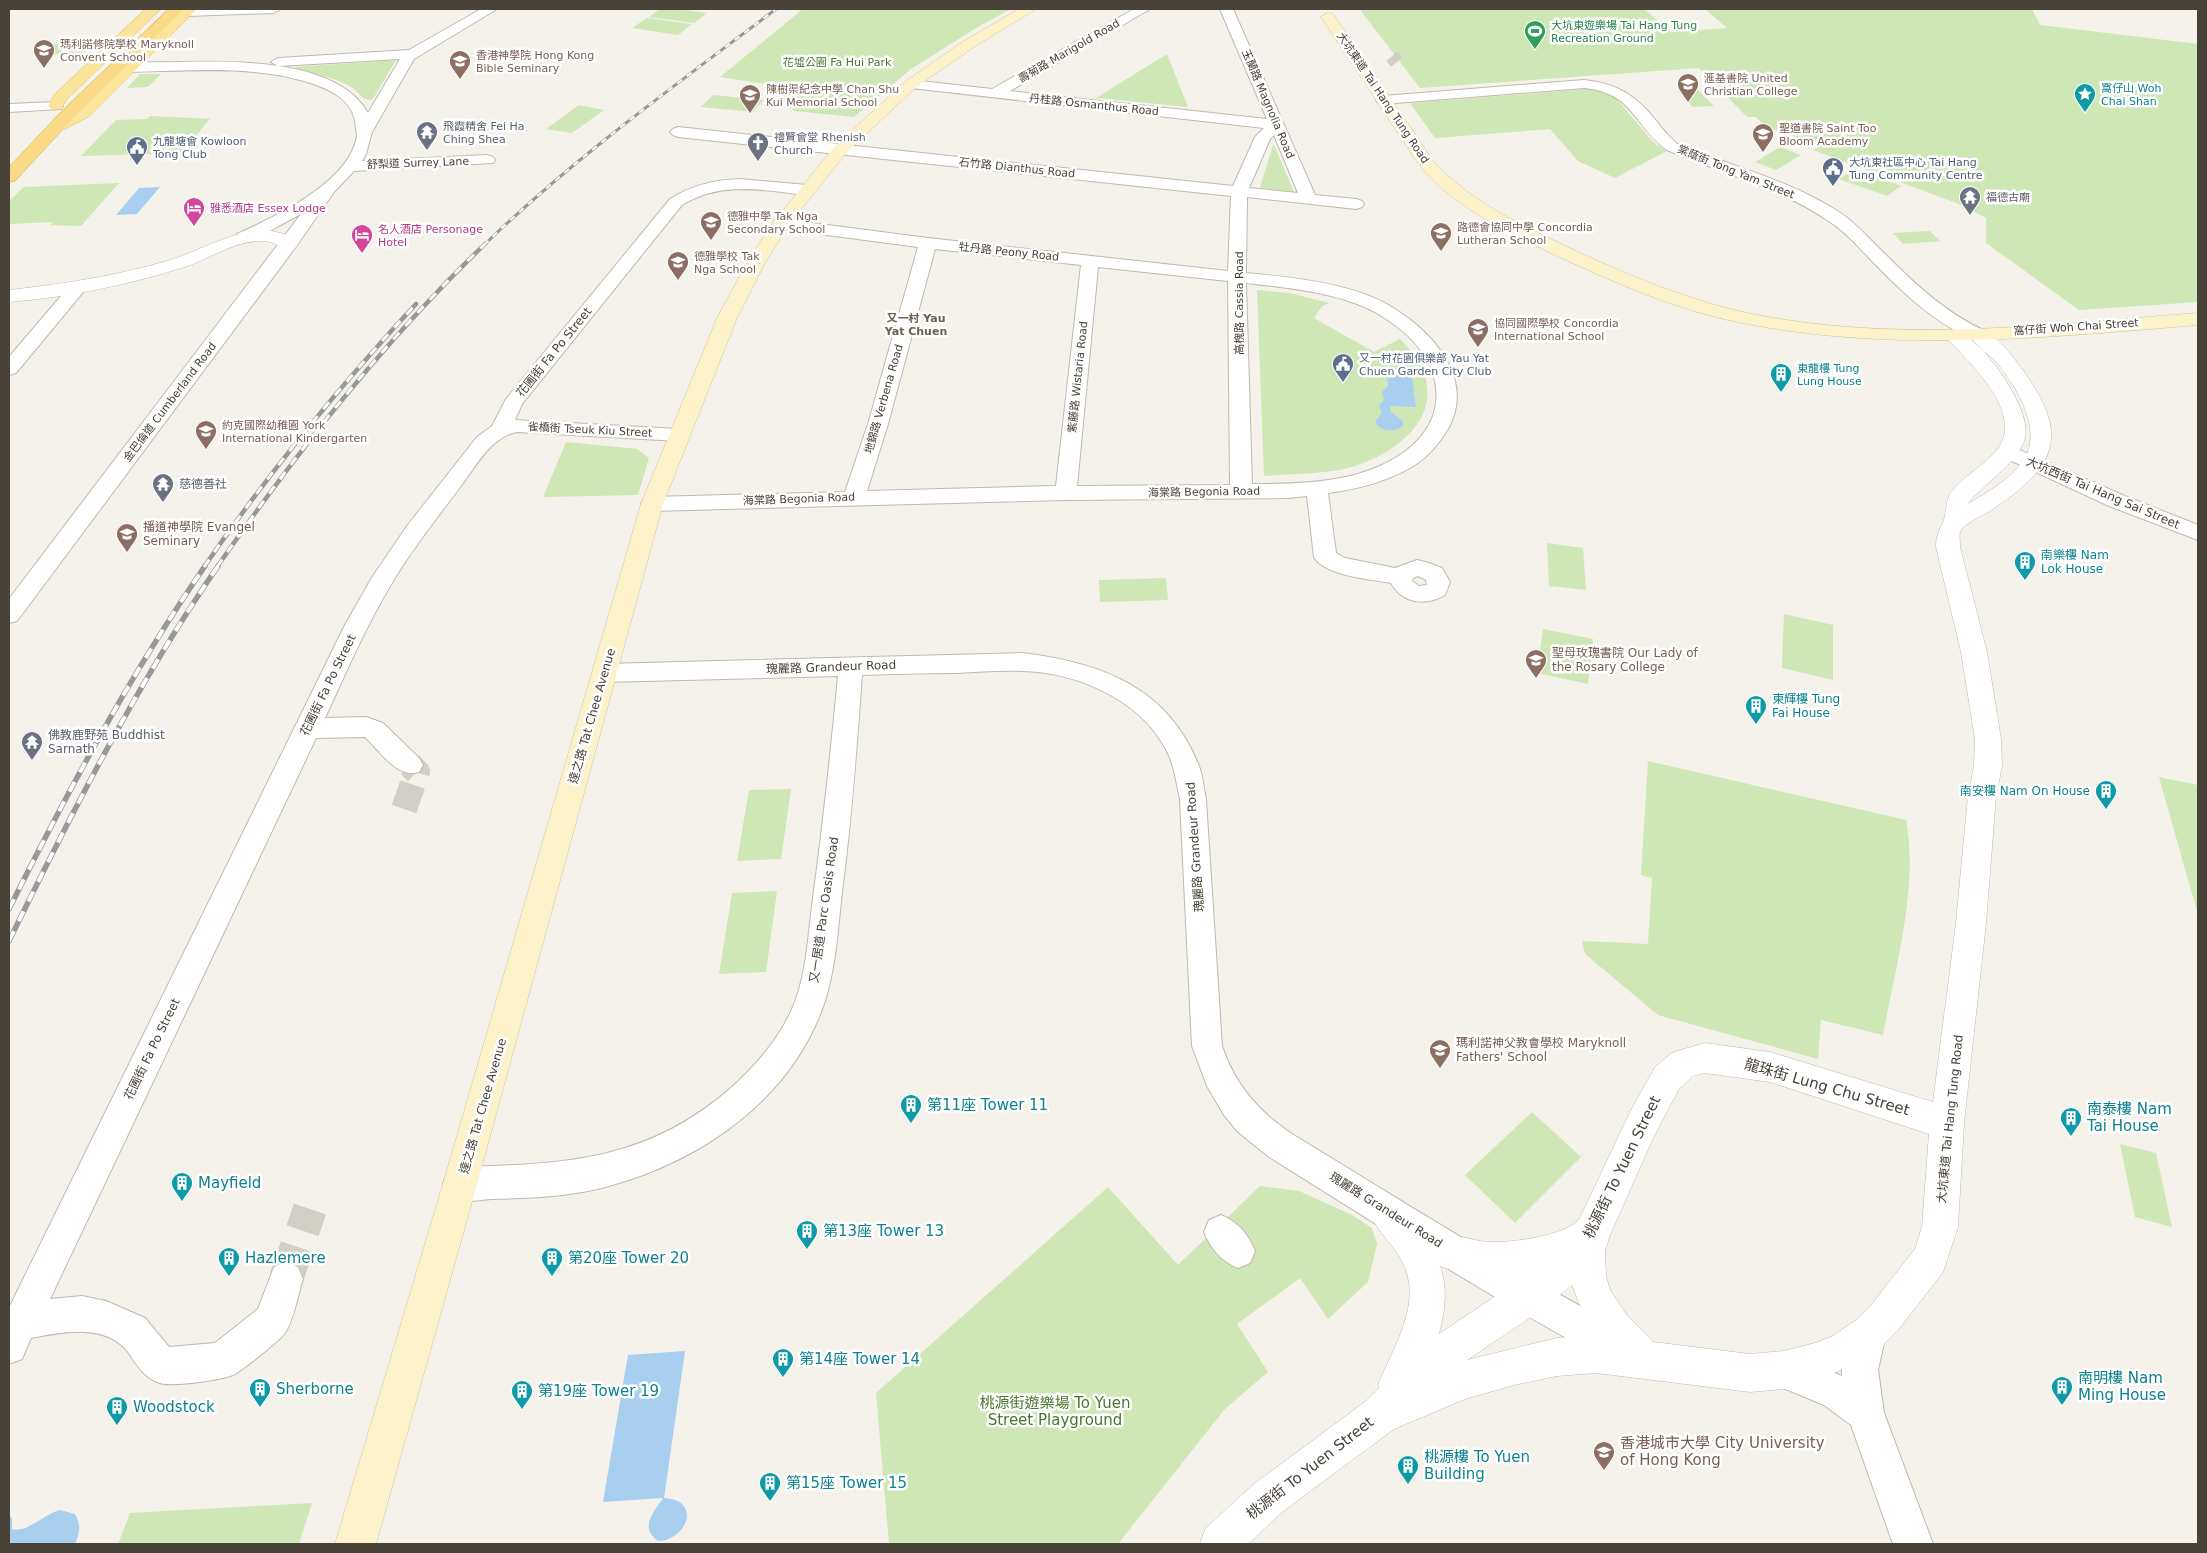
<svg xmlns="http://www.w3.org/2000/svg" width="2207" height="1553" font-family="'DejaVu Sans','Noto Sans TC',sans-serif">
  <rect width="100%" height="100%" fill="#f4f2ea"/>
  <path fill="#cee7b4" d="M660 9H678L707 13 694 23 649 17Z
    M803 9H1011L981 25 911 69 854 117 794 111 765 84 720 77Z
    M1368 9H1644L1671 32 1727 28 1705 9H2032L2040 25 2198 44V302L2079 310 1986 243V218L1959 204 1813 150 1820 146 1765 126 1756 117H1747L1699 68 1420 88 1361 11Z
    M647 18 692 24 678 35 632 28Z
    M95 43 83 54 34 55 46 44Z
    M1167 54 1188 107 1096 98Z
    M396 60 373 99C364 103 359 92 351 87 333 76 313 74 294 67Z
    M140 74H161L148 87 127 88Z
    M1588 89 1610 94 1615 97 1653 142 1667 151 1615 178 1578 161 1550 129 1435 138 1410 103Z
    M1698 90 1714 106 1693 107 1678 91Z
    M713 95 764 100 753 112 701 107Z
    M579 105 604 110 572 133 546 129Z
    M150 116 210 119 181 153 81 156 116 120 147 119Z
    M1273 145H1274L1294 192 1260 188Z
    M1780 147 1801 155 1776 170 1755 162Z
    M1854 169 1901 186 1887 196 1839 179Z
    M119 183 81 226 50 225 53 222 9 224V201L24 187Z
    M1930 231 1940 241 1903 244 1893 233Z
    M1257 290 1290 293 1329 303 1322 306 1314 318 1374 352 1400 339C1411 350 1421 362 1425 377 1440 426 1384 460 1344 469 1318 474 1290 474 1264 476Z
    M566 442 637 449 649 458 638 495 543 497Z
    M1547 543 1583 548 1586 590 1549 586Z
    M1166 578 1168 600 1100 602 1099 580Z
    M1784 614 1833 625V680L1782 668Z
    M1543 629 1593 639 1588 684 1537 673Z
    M1648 761 1906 820C1919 884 1895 970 1883 1035L1821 1020 1818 1059 1658 1015 1585 954 1582 941 1648 944 1652 878 1641 875Z
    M2159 777 2198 785V915Z
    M791 789 781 859 737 861 749 790Z
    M777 891 766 972 719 974 732 893Z
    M1532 1112 1581 1157 1515 1223 1465 1175Z
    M2120 1144 2156 1153 2172 1227 2135 1217Z
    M1260 1186 1299 1191 1352 1215 1372 1228 1377 1244 1368 1282 1328 1319 1300 1278 1237 1324 1268 1372 1224 1410 1118 1544H889L876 1393 1108 1187 1178 1265Z
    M312 1503 299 1544H118L130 1513Z"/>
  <path fill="#a8cfef" d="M160 187 137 214 116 215 139 188Z
    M1386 369 1411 370 1416 407 1390 406 1391 412 1403 421V426C1394 433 1381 432 1375 422L1382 412 1379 406 1384 400 1382 392 1388 386Z
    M685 1351 664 1498C670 1499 678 1499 683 1505 696 1521 674 1542 658 1541 639 1527 654 1512 663 1498L603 1502 628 1355Z
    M60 1510 75 1514C81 1524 80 1533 75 1544H9V1514L12 1519V1529C26 1534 44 1514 60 1510Z"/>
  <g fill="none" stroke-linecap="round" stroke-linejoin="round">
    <path stroke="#d2cfc6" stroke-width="15" stroke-dasharray="15 8" stroke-linecap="butt" d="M1392 56 1397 62"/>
    <path stroke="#d2cfc6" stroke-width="26" stroke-dasharray="26 13" stroke-linecap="butt" d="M404 809 417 772 410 765"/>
    <path stroke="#d2cfc6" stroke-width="34" stroke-dasharray="34 17" stroke-linecap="butt" d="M286 1279 310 1209"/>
    <g stroke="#c0baac" stroke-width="2">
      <path id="minor" d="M181 9H281L274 13 186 16 179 12Z
        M481 9H497L414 59 372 132 366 154 362 161 487 155 493 157 495 160 493 163 354 171 334 192 295 248 17 621 9 623V599L301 214 249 242H237L234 238 237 234C275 217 350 182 357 136 357 131 355 126 355 121 351 97 324 87 304 81 247 65 187 71 129 72L124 71 122 68 124 65C140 61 160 63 177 62 232 61 337 58 368 113L400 59 278 66 271 62 278 58 409 50Z
        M1134 9H1150L1010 91 1267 119 1220 9H1233L1315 195 1356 199 1362 201 1364 204 1362 207 1356 209 1247 197 1246 273C1289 277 1352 283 1390 306 1432 331 1476 378 1448 429 1440 442 1430 454 1418 463 1391 481 1359 489 1328 493L1336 553 1345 558 1395 568 1417 560 1429 563 1442 568 1450 582 1445 595C1425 607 1402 603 1391 583 1370 579 1325 576 1314 557L1307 496 1287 498 1066 500 652 511 644 509 641 504 644 499 652 497 845 492 868 424 918 247 781 229 775 228 773 224 775 220 781 219 928 238 1228 271 1231 196 678 137 673 135 670 132 673 129 678 127 1233 186 1255 137 1264 128 911 88 904 84 911 80 992 89ZM1274 135 1298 193 1249 188 1270 139ZM935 249 1081 265 1056 486 867 491 888 424ZM1098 267 1228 281 1230 485 1077 486ZM1246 283C1289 288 1336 292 1375 312 1401 327 1429 350 1435 381 1440 407 1432 427 1413 445 1370 483 1306 484 1252 484ZM1418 576 1426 580 1427 585 1419 586 1412 581 1413 578Z
        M1584 80C1615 83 1634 94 1654 118 1661 127 1668 136 1677 144 1732 166 1792 181 1842 214 1859 226 1872 242 1887 256 1916 285 1945 312 1983 330L1985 334 1983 338 1976 340 1969 338C1932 320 1903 293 1874 263 1860 249 1847 233 1830 222 1781 188 1721 173 1667 150 1633 125 1634 93 1584 88L1383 104 1378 103 1376 100 1378 97 1383 96Z
        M56 102 61 103 63 106 61 109 9 112V104Z
        M740 179 807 185 813 187 815 190 813 193 807 195C762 190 722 181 682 205L522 404 515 420 679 429 686 431 689 435 686 439 679 441 517 432C491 437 476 466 461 486 436 519 410 552 389 588 364 630 345 675 325 718L366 717 383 723 419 758 423 765 419 772C397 779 380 751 365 737L316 738 50 1299 82 1296 106 1301 145 1318 169 1347 215 1343 258 1309 274 1267 286 1262 298 1267 303 1279C298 1294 294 1320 285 1333 279 1341 244 1369 235 1374 225 1380 170 1387 160 1383 144 1378 137 1365 128 1352 105 1323 63 1332 31 1338L22 1359 9 1364V1308L345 625 371 579 407 526 477 437 492 426 506 399 670 199C692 185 714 180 740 179Z
        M78 282 84 283 87 287 84 291 16 373 9 375V357L72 283Z
        M2008 445 2125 496 2198 525V540L2109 506 2001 456 1998 451 2001 446Z
        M1023 653C1102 663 1168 687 1199 766 1203 777 1204 789 1206 800L1222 1046C1235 1085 1259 1112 1292 1134 1407 1204 1520 1276 1640 1338L1645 1351 1640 1364 1627 1369 1614 1364C1495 1301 1383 1228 1269 1157L1238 1132 1224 1115 1207 1086 1192 1046 1180 800C1176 781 1174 762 1164 746 1137 698 1075 672 1022 671 1000 670 979 672 957 673 926 673 894 674 862 675 857 745 852 815 843 884 838 923 837 963 825 1001 793 1098 703 1160 609 1186 570 1197 530 1198 491 1199 481 1200 469 1202 459 1200 456 1199 452 1197 448 1196L443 1184 448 1172 460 1167C566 1164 648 1161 732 1087 756 1065 779 1039 792 1009 807 975 808 934 813 898 823 824 831 750 838 676L605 682 596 679 593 673 596 667 605 664Z
        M1221 1215C1238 1222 1248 1234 1255 1251L1250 1263 1238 1268C1221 1261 1211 1249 1204 1232L1209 1220Z
        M1868 1316 1881 1321 1886 1334 1878 1370 1884 1413 1933 1544H1893L1851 1425 1824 1405 1771 1383 1766 1370 1771 1357 1784 1352 1842 1376V1370L1850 1334 1855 1321Z"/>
    </g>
    <g stroke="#c0baac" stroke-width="1">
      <path id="tertiary" d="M268 230 288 235 298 244 295 248 289 249C275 246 275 240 257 241 232 243 208 259 185 267 128 285 68 297 9 302V290C63 284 117 276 170 260 202 250 233 230 268 230Z
        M1976 328C1994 333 2008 350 2019 365 2072 435 2058 467 1988 512 1980 517 1964 523 1960 532 1959 536 1960 542 1960 547L1987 652 2001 739 2002 766 1996 796 1986 923 1964 1123 1958 1227 1943 1272 1898 1330 1881 1347 1857 1363 1815 1381 1784 1389 1750 1392 1596 1373 1557 1376 1514 1385 1465 1399 1394 1429 1282 1512 1248 1544H1200L1205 1529 1254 1484 1366 1401 1379 1388 1378 1385C1393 1347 1424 1303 1402 1261 1393 1244 1378 1232 1370 1214L1376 1202 1388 1196C1411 1206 1426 1229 1435 1252L1440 1240C1461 1232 1469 1241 1489 1242 1511 1243 1567 1236 1580 1218L1630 1112 1655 1067 1672 1053 1684 1049 1705 1043 1770 1052 1933 1102 1956 923 1968 796 1974 766 1975 739 1961 652 1936 547C1936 536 1939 531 1943 522 1947 514 1945 504 1949 496 1961 476 1986 466 1999 447 2022 413 1973 365 1951 343L1948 339 1951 335C1956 334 1961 332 1966 335 1988 350 2032 410 2025 438 2019 459 1996 475 1981 490 1976 494 1971 498 1968 504 1987 492 2010 480 2023 461 2044 431 2017 387 1997 363 1988 353 1974 345 1966 334L1969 330ZM1705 1073 1770 1082 1929 1134 1922 1227 1915 1249 1872 1304 1855 1321 1831 1337 1815 1343 1784 1351 1750 1354 1653 1342 1626 1314 1610 1290 1606 1276 1605 1251 1610 1235 1654 1136 1679 1089 1693 1076ZM1440 1266C1469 1277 1497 1280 1527 1275L1439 1334C1445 1311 1448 1289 1440 1266ZM1572 1285 1584 1316 1596 1335 1557 1338 1467 1360 1540 1311Z"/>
    </g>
    <g stroke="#d3c69a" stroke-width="1">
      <path id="secondary" d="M1019 9H1036L974 47 916 87 847 152 788 226 766 261 737 318 663 504 477 1184 376 1544H335L443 1184 641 504 717 318 748 261 772 224 835 146 906 81 964 41Z
        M1328 13 1333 14C1359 52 1385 90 1411 128 1421 141 1428 157 1440 168 1476 205 1528 228 1574 250 1623 273 1674 294 1726 308 1880 346 2043 325 2198 313V325C2042 338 1883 354 1728 320 1670 307 1614 282 1559 257 1514 235 1463 212 1428 175 1415 162 1407 145 1396 130 1371 92 1346 55 1321 17Z"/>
    </g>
    <g stroke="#e1c26b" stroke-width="1">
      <path id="primary" d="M146 9H161L67 99 61 109H51L48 106 55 94Z
        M182 9H197L88 117 65 129H53L51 126 53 123 76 111Z"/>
    </g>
    <g stroke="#d9a73f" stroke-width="1">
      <path id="trunk" d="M169 9H184L75 116 15 181 9 182V167L63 110Z"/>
    </g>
    <use href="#minor" fill="#fff" fill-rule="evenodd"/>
    <use href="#tertiary" fill="#fff" fill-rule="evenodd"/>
    <use href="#secondary" fill="#fdf3cb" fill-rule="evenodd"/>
    <use href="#primary" fill="#fbe49c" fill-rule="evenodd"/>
    <use href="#trunk" fill="#fada86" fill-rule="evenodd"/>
    <g stroke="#989898" stroke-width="3">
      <path id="rail-far2" d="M484 245C574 158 677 84 776 9"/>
    </g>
    <g stroke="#989898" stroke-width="4.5">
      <path id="rail-far1" d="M204 567C269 472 338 388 416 304
        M217 567C297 451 384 341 485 244"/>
    </g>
    <g stroke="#989898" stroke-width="5.5">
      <path id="rail" d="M9 909C68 791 130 675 205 566
        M9 941C72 812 137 684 218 566"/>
    </g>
    <use href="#rail-far2" stroke="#fff" stroke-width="2" stroke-dasharray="6" stroke-linecap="butt"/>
    <use href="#rail-far1" stroke="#fff" stroke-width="3" stroke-dasharray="9" stroke-linecap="butt"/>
    <use href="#rail" stroke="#fff" stroke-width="4" stroke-dasharray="11" stroke-linecap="butt"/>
  </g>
  <defs>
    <g id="stadium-pin" transform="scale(1.125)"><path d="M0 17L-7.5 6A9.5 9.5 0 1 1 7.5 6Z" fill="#2e9e5b" stroke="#fff"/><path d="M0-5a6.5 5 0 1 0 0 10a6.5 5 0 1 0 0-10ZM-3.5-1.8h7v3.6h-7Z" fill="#fff"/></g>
    <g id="school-pin" transform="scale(1.125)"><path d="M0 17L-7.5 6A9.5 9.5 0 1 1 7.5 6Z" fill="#8d6e63" stroke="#fff"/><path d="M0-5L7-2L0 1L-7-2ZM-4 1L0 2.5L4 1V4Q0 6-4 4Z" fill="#fff"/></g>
    <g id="university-pin" transform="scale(1.125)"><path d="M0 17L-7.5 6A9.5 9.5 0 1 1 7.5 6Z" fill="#8d6e63" stroke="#fff"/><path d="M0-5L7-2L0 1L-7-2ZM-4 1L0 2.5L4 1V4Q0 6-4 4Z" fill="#fff"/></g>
    <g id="sight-pin" transform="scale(1.125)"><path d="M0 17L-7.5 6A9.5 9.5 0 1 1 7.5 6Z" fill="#0f9aa8" stroke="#fff"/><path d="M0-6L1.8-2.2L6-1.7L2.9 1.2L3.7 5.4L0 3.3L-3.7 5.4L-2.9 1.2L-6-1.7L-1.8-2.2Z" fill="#fff"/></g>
    <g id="temple-pin" transform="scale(1.125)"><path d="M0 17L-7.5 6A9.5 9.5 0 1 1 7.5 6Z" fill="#6b7280" stroke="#fff"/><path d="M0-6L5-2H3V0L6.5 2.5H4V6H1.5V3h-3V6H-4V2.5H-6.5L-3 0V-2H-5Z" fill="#fff"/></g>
    <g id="church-pin" transform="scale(1.125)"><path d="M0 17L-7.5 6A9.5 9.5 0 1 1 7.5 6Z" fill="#6b7280" stroke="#fff"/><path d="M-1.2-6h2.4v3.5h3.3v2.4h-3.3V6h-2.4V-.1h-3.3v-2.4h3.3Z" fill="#fff"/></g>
    <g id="civic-pin" transform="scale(1.125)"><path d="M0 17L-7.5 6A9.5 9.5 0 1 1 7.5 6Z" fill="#5c6f8a" stroke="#fff"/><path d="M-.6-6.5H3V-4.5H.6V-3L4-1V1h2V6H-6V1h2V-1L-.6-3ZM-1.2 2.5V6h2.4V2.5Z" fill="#fff"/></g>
    <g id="hotel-pin" transform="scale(1.125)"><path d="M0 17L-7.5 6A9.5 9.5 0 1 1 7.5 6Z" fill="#d1479c" stroke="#fff"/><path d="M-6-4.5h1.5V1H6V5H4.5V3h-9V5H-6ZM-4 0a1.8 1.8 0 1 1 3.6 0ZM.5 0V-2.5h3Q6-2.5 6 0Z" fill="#fff"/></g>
    <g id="building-pin" transform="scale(1.125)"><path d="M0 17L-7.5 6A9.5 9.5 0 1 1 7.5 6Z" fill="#0f9aa8" stroke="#fff"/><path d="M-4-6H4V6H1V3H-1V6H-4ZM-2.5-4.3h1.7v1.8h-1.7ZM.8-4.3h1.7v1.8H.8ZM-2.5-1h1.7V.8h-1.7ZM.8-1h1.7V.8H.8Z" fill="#fff"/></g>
  </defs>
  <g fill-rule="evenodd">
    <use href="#stadium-pin" x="1535" y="31"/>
    <use href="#school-pin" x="44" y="50"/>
    <use href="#university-pin" x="460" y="61"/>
    <use href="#school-pin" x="1688" y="84"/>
    <use href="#sight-pin" x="2085" y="94"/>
    <use href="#school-pin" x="750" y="95"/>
    <use href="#temple-pin" x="427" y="132"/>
    <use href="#school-pin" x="1763" y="134"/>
    <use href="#church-pin" x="758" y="143"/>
    <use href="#civic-pin" x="137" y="147"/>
    <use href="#civic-pin" x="1833" y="168"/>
    <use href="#temple-pin" x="1970" y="197"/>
    <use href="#hotel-pin" x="194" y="208"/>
    <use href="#school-pin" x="711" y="222"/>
    <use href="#school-pin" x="1441" y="233"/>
    <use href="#hotel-pin" x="362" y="235"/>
    <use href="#school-pin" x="678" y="262"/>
    <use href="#school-pin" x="1478" y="329"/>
    <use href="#civic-pin" x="1343" y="364"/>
    <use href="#building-pin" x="1781" y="374"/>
    <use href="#school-pin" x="206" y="431"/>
    <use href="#temple-pin" x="163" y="484"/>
    <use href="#university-pin" x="127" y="534"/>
    <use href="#building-pin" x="2025" y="562"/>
    <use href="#school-pin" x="1536" y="660"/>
    <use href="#building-pin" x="1756" y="706"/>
    <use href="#temple-pin" x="32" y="742"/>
    <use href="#building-pin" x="2106" y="791"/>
    <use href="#school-pin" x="1440" y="1050"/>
    <use href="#building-pin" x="911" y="1105"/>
    <use href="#building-pin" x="2071" y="1118"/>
    <use href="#building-pin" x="182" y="1183"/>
    <use href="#building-pin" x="807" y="1231"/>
    <use href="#building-pin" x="229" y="1258"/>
    <use href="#building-pin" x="552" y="1258"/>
    <use href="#building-pin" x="783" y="1359"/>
    <use href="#building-pin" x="2062" y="1387"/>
    <use href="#building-pin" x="260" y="1389"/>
    <use href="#building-pin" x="522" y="1391"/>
    <use href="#building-pin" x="117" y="1407"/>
    <use href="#university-pin" x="1604" y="1452"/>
    <use href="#building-pin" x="1408" y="1466"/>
    <use href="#building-pin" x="770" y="1483"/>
  </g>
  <g text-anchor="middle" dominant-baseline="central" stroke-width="5" stroke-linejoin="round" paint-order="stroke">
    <g font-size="11" fill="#27864d" stroke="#fff" text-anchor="start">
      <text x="1551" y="25">大坑東遊樂場 Tai Hang Tung<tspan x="1551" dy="13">Recreation Ground</tspan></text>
    </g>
    <g font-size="11" fill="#785e54" stroke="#fff" text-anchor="start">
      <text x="60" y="44">瑪利諾修院學校 Maryknoll<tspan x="60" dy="13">Convent School</tspan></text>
      <text x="476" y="55">香港神學院 Hong Kong<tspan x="476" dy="13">Bible Seminary</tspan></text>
      <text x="1704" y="78">滙基書院 United<tspan x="1704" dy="13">Christian College</tspan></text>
      <text x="766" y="89">陳樹渠紀念中學 Chan Shu<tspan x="766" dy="13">Kui Memorial School</tspan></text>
      <text x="1779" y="128">聖道書院 Saint Too<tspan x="1779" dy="13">Bloom Academy</tspan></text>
      <text x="727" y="216">德雅中學 Tak Nga<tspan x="727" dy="13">Secondary School</tspan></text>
      <text x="1457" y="227">路德會協同中學 Concordia<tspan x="1457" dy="13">Lutheran School</tspan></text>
      <text x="694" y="256">德雅學校 Tak<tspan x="694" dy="13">Nga School</tspan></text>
      <text x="1494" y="323">協同國際學校 Concordia<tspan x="1494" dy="13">International School</tspan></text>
      <text x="222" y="425">約克國際幼稚園 York<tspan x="222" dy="13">International Kindergarten</tspan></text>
    </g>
    <g font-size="11" fill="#484238" stroke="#fff">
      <text transform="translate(1069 51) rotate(-30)">壽菊路 Marigold Road</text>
      <text transform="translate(1383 98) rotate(56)">大坑東道 Tai Hang Tung Road</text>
      <text transform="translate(1268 104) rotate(67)">玉蘭路 Magnolia Road</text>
      <text transform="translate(1094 105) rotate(6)">丹桂路 Osmanthus Road</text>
      <text transform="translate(418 163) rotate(-2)">舒梨道 Surrey Lane</text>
      <text transform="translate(1017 168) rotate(6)">石竹路 Dianthus Road</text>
      <text transform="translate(1736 172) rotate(22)">棠蔭街 Tong Yam Street</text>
      <text transform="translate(1009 252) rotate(6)">牡丹路 Peony Road</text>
      <text transform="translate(1239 303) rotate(-90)">高槐路 Cassia Road</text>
      <text transform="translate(2076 327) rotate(-4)">窩仔街 Woh Chai Street</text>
      <text transform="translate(1078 377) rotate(-84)">紫藤路 Wistaria Road</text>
      <text transform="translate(884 399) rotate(-74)">地錦路 Verbena Road</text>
      <text transform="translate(170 402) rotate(-53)">金巴倫道 Cumberland Road</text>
      <text transform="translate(590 430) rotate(3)">雀橋街 Tseuk Kiu Street</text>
      <text transform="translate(1204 492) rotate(-1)">海棠路 Begonia Road</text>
      <text transform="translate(799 499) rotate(-2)">海棠路 Begonia Road</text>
    </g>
    <g font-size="11" fill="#46792c" stroke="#fff">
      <text x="837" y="62">花墟公園 Fa Hui Park</text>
    </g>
    <g font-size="11" fill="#0d838f" stroke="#fff" text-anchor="start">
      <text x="2101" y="88">窩仔山 Woh<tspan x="2101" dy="13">Chai Shan</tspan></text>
      <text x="1797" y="368">東龍樓 Tung<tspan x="1797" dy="13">Lung House</tspan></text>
    </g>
    <g font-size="11" fill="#5b616d" stroke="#fff" text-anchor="start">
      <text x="443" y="126">飛霞精舍 Fei Ha<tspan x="443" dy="13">Ching Shea</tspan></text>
      <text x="774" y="137">禮賢會堂 Rhenish<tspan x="774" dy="13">Church</tspan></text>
      <text x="1986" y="197">福德古廟</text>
    </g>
    <g font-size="11" fill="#4e5e75" stroke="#fff" text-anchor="start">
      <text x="153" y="141">九龍塘會 Kowloon<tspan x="153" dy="13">Tong Club</tspan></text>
      <text x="1849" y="162">大坑東社區中心 Tai Hang<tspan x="1849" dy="13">Tung Community Centre</tspan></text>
      <text x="1359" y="358">又一村花園俱樂部 Yau Yat<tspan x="1359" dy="13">Chuen Garden City Club</tspan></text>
    </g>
    <g font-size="11" fill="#b23c85" stroke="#fff" text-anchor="start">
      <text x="210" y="208">雅悉酒店 Essex Lodge</text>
      <text x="378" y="229">名人酒店 Personage<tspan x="378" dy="13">Hotel</tspan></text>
    </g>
    <g font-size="11" font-weight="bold" fill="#6b614f" stroke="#fff">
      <text x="916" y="318">又一村 Yau<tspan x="916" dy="13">Yat Chuen</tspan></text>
    </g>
    <g font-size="12" fill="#484238" stroke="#fff">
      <text transform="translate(554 352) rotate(-51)">花圃街 Fa Po Street</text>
      <text transform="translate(2103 493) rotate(23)">大坑西街 Tai Hang Sai Street</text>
      <text transform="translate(831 667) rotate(-2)">瑰麗路 Grandeur Road</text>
      <text transform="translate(328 685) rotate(-64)">花圃街 Fa Po Street</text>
      <text transform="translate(592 716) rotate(-74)">達之路 Tat Chee Avenue</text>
      <text transform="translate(1195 847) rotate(-94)">瑰麗路 Grandeur Road</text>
      <text transform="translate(824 910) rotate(-82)">又一居道 Parc Oasis Road</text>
      <text transform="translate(152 1049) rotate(-64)">花圃街 Fa Po Street</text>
      <text transform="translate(483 1106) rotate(-74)">達之路 Tat Chee Avenue</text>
      <text transform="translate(1950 1119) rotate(-84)">大坑東道 Tai Hang Tung Road</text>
      <text transform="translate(1386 1210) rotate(32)">瑰麗路 Grandeur Road</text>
    </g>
    <g font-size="12" fill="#5b616d" stroke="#fff" text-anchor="start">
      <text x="179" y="484">慈德善社</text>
      <text x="48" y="735">佛教鹿野苑 Buddhist<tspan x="48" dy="14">Sarnath</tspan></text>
    </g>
    <g font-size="12" fill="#785e54" stroke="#fff" text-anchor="start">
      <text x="143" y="527">播道神學院 Evangel<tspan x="143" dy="14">Seminary</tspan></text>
      <text x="1552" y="653">聖母玫瑰書院 Our Lady of<tspan x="1552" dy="14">the Rosary College</tspan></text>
      <text x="1456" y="1043">瑪利諾神父教會學校 Maryknoll<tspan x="1456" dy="14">Fathers' School</tspan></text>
    </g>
    <g font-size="12" fill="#0d838f" stroke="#fff" text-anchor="start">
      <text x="2041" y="555">南樂樓 Nam<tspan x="2041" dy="14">Lok House</tspan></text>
      <text x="1772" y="699">東輝樓 Tung<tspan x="1772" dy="14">Fai House</tspan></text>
      <text x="2090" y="791" text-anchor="end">南安樓 Nam On House</text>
    </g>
    <g font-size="15" fill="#484238" stroke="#fff">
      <text transform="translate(1827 1087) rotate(16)">龍珠街 Lung Chu Street</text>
      <text transform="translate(1622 1167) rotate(-64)">桃源街 To Yuen Street</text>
      <text transform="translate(1310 1468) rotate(-38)">桃源街 To Yuen Street</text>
    </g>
    <g font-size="15" fill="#0d838f" stroke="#fff" text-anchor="start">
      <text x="927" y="1105">第11座 Tower 11</text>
      <text x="2087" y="1109">南泰樓 Nam<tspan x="2087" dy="17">Tai House</tspan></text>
      <text x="198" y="1183">Mayfield</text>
      <text x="823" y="1231">第13座 Tower 13</text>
      <text x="245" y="1258">Hazlemere</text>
      <text x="568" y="1258">第20座 Tower 20</text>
      <text x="799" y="1359">第14座 Tower 14</text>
      <text x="2078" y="1378">南明樓 Nam<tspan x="2078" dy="17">Ming House</tspan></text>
      <text x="276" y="1389">Sherborne</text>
      <text x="538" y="1391">第19座 Tower 19</text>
      <text x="133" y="1407">Woodstock</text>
      <text x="1424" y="1457">桃源樓 To Yuen<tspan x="1424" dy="17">Building</tspan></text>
      <text x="786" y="1483">第15座 Tower 15</text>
    </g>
    <g font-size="15" fill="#46792c" stroke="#fff">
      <text x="1055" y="1403">桃源街遊樂場 To Yuen<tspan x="1055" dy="17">Street Playground</tspan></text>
    </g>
    <g font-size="15" fill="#785e54" stroke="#fff" text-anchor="start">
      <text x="1620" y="1443">香港城市大學 City University<tspan x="1620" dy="17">of Hong Kong</tspan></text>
    </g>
  </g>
  <rect width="2207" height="1553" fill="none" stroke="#484238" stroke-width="20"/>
</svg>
